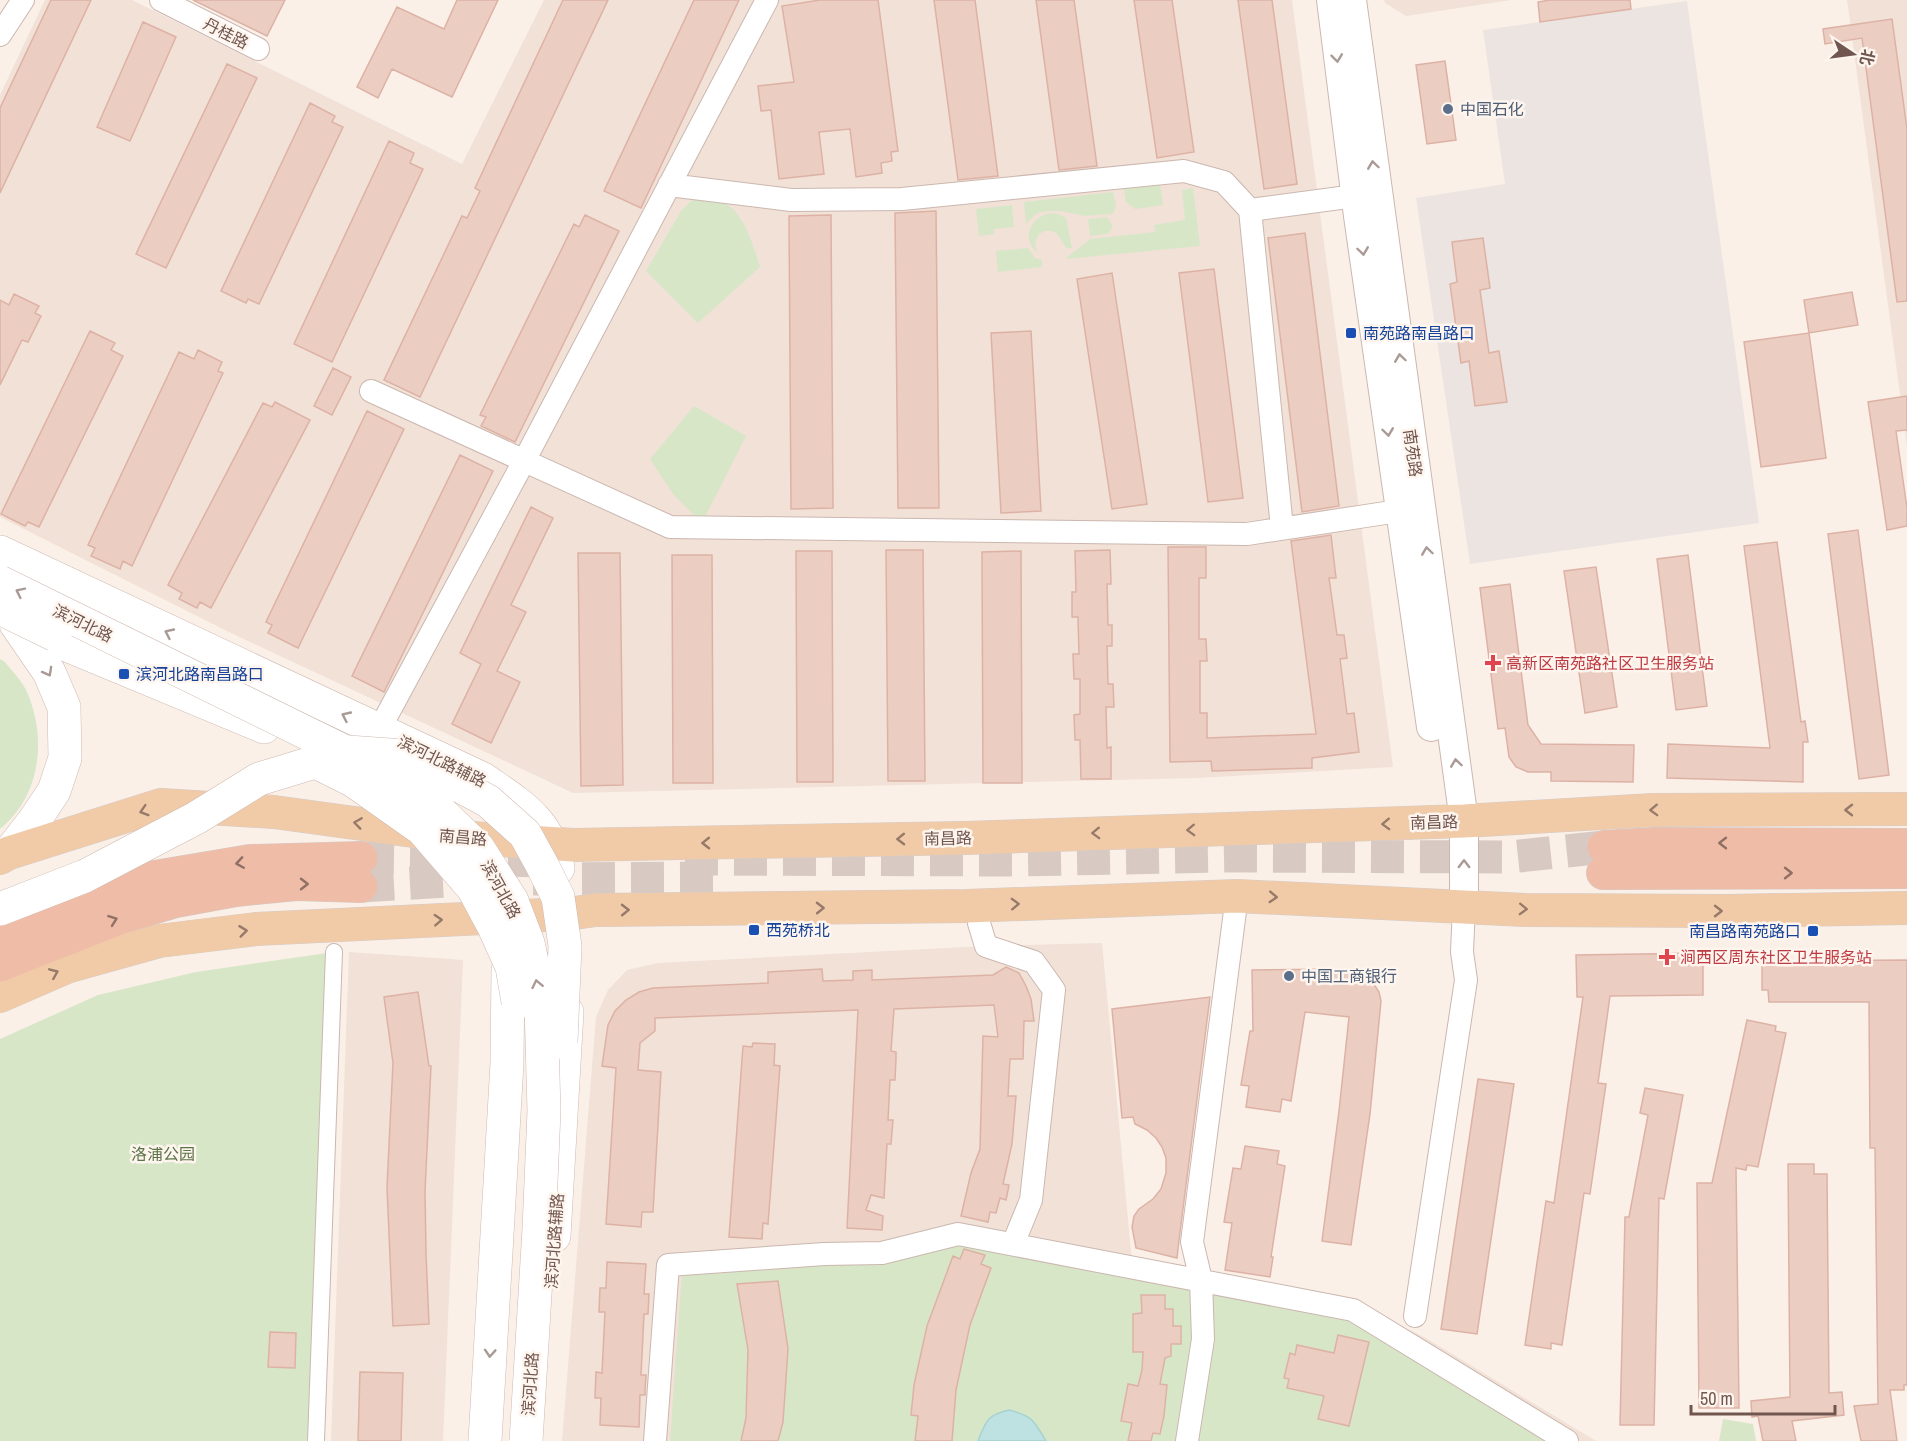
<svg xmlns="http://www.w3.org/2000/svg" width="1907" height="1441" font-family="'Archivo Narrow','Noto Sans SC',sans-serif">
  <rect width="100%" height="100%" fill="#faf0e8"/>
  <path fill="#f1e1d7" d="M45 0H132L462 164 544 0H1292L1393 767 1198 778 573 793 229 632 0 517V95Z
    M1384 0H1511L1406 16 1385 3Z
    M1847 0H1907V446Z
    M1102 943 1132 1262 1355 1304 1424 1337 1596 1441H562L596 1017 608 990 627 970 658 963 986 946Z
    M349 952 463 960 443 1441H331Z"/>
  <path fill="#ebe4e1" d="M1687 1 1759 523 1470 564 1416 198 1505 184 1483 30Z"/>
  <path fill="#d8e6c8" d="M1160 184 1163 205 1135 209 1126 202 1124 189Z
    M1193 188 1200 246 1065 259 1090 239 1155 232 1154 225 1185 220 1182 190Z
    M1113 192 1116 206 1113 214 1085 216 1061 211H1048L1037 213 1026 224 1024 202Z
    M693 199C701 199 710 198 717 200 743 206 753 245 760 267L698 323 646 271 681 211Z
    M1012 205 1014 227 994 229V234L979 236 976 209Z
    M1049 213 1058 214 1066 218 1072 248H1067C1061 243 1061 235 1054 232 1039 226 1031 242 1038 253 1021 238 1029 219 1049 213Z
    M1107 217 1113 226 1108 234 1090 236 1088 219Z
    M1028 248 1035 258 1042 260V267L998 272 996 251Z
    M694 406 746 436 702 523 673 494 650 459Z
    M0 659 5 662C12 671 22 681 27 692 47 738 41 796 0 829Z
    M334 952 316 1441H0V1039L98 995 196 972Z
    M963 1242 1349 1316 1552 1441H670L682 1271 882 1263Z
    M1723 1419 1753 1424 1756 1441H1719Z"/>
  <path fill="#bee1e1" stroke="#a6d2d2" stroke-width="1.5" d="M1009 1410C1033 1416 1034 1421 1046 1441H978C986 1421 987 1415 1009 1410Z"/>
  <path fill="#eccdc2" stroke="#ddb2a5" stroke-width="1.5" d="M51 0H91L0 193V108Z
    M193 0H285L267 36Z
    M457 0H498L452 97 392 69 378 98 357 87 397 7 444 29Z
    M563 0H608L420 397 384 380 462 216 467 218 480 191 475 188Z
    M694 0H739L641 208 604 191Z
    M820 0H878L898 151 891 152 892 161 881 163 882 173 856 177 850 129 819 132 824 174 779 179 771 110 761 111 758 86 794 82 782 6Z
    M934 0H975L998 176 958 180Z
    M1036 0H1074L1097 166 1059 170Z
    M1134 0H1172L1194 152 1157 158Z
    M1238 0H1272L1297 184 1264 189Z
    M1550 0H1630L1631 9 1540 22 1538 2Z
    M1892 19 1907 129V301L1897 302 1862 38 1825 44 1823 29Z
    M143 22 176 37 130 141 97 127Z
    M1445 61 1456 140 1427 144 1416 65Z
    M227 64 257 78 166 268 136 254Z
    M310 103 335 116 332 122 343 127 259 304 248 299 246 303 221 291Z
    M389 141 414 153 410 163 423 169 332 362 294 344Z
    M936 211 939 508H898L895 213Z
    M585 215 619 231 515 442 481 426 486 417 480 415 574 224 579 227Z
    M831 215 833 508 791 509 789 216Z
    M1305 233 1339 506 1302 512 1268 238Z
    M1483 238 1490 288 1480 290 1489 353 1499 351 1507 402 1475 406 1469 361 1461 363 1450 284 1457 282 1452 242Z
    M1214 269 1243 498 1208 502 1179 273Z
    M1112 273 1147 504 1112 509 1077 279Z
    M1852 292 1858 325 1809 333 1804 300Z
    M14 294 39 306 35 313 41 316 28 342 22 340 0 385V300L9 305Z
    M90 331 115 343 111 350 123 356 39 527 28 522 25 526 1 514Z
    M1031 331 1041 511 1001 513 991 333Z
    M1809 333 1826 458 1761 467 1744 342Z
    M198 350 222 362 218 371 223 373 132 566 123 561 120 569 91 556 95 548 88 545 179 352 194 359Z
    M333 368 351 377 332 415 314 406Z
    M1907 396V430L1896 431 1907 508V526L1887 530 1868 402Z
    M275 402 310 420 211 608 200 602 197 608 179 599 182 593 168 585 263 403 272 407Z
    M367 411 404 429 298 648 268 633 272 625 266 622Z
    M460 455 493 471 384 692 352 676Z
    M531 507 553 518 511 605 526 612 497 671 520 682 491 743 452 724 481 664 460 653Z
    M1858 530 1889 775 1859 779 1828 534Z
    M1331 535 1336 578H1329L1337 635H1344L1347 658 1340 659 1347 714 1354 713 1359 752 1312 758V768L1212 771 1211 761 1170 762 1168 547H1206V578H1199V639H1206L1207 661H1200V713H1207V738L1316 734 1291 541Z
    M1777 542 1801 722 1805 721 1808 742H1803V782L1667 778 1668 744 1770 748 1744 546Z
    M886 550H923L925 781H888Z
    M1110 550 1111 584H1107L1108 625H1112V646H1107L1108 684H1113L1114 707H1106L1107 748 1111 747V779H1081L1080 740H1075L1074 715 1080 714V679H1074L1073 654H1079L1078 617H1072V592H1076L1075 551Z
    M796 551H832L833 782H797Z
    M1021 551 1022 783H983L982 552Z
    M578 553H620L623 785 581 786Z
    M672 555H712L713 783H673Z
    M1688 555 1707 706 1676 710 1657 559Z
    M1596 567 1617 707 1585 713 1564 571Z
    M1510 584 1528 725 1541 744 1634 745 1633 782 1551 781V772H1528L1516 767 1509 757 1505 728 1498 729 1480 588Z
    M1703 953V995L1610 996 1598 1083 1606 1084 1590 1194 1584 1193 1562 1345 1551 1343V1349L1525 1345 1546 1201 1554 1203 1583 997H1577L1576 955Z
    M1907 960V1385H1904V1390H1890L1897 1441H1861L1854 1406 1878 1404 1875 1148H1870L1869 1002H1769L1768 990H1762V961Z
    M1006 967 1019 973 1026 986 1031 999 1034 1021H1024L1023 1059H1010L1008 1096H1016L1012 1144 1003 1184 1009 1185 1006 1200 1000 1198 996 1213 990 1212 988 1222 961 1216 971 1173 980 1149 983 1036 998 1037 994 1005 894 1009 891 1051 896 1052V1059L895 1080H890L888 1120H893L891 1144H887L884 1198 871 1195 866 1210 883 1216 882 1230 847 1228 858 1010 655 1018V1031L640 1043 638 1070 661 1072 653 1212H642L641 1227 606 1224 616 1068 602 1066 608 1025 615 1011 626 1000 639 992 653 988 768 983V972L822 969 823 981 853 980V971L872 970V980L993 975Z
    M1347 969 1356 970 1370 978 1379 992 1381 1001 1370 1114 1351 1245 1322 1241 1339 1111 1349 1017 1305 1012 1291 1101 1282 1099 1280 1112 1246 1107 1249 1086 1241 1085 1250 1031H1253L1252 970Z
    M418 992 429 1066H431L425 1191 426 1254 429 1324 393 1326 387 1187 393 1063 384 997Z
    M1210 997 1179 1240 1177 1258 1136 1248 1132 1227 1134 1216 1139 1209 1153 1199 1161 1189 1166 1173V1158L1162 1147 1156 1138 1147 1130 1135 1124 1133 1117 1122 1118 1112 1009Z
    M1747 1020 1776 1026 1775 1031 1786 1033 1758 1167 1747 1165 1746 1170 1736 1168 1739 1408H1699L1697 1183H1712Z
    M753 1043 775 1044 774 1065 780 1066 768 1224 763 1223 762 1239 729 1237 743 1046 752 1047Z
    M1478 1079 1514 1084 1477 1334 1441 1329Z
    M1645 1088 1683 1095 1664 1199 1659 1198 1654 1425H1620L1625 1217H1629L1648 1115 1640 1113Z
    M1245 1146 1279 1151 1277 1164 1285 1166 1271 1257H1273L1270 1277 1225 1270 1232 1223 1224 1222 1233 1168 1241 1169Z
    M1788 1164H1814V1174H1827L1829 1393 1842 1392 1844 1415 1792 1421 1796 1441H1763L1758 1416 1752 1417 1751 1401 1790 1397Z
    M964 1249 985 1255 981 1264 991 1268 970 1325 956 1390 952 1441H915L918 1416 911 1415 914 1385 927 1326 953 1256 960 1259Z
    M607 1262 646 1264 644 1294H649L648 1314H644L641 1375H646L645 1390V1395H640L639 1427 600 1425 601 1398H595L596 1372 602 1373 605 1312H599L600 1288H606Z
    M778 1281 788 1349 783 1422 778 1441H741L746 1418 748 1350 737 1284Z
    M1141 1295H1165V1309H1173V1326H1181V1344H1171V1356L1165 1358 1160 1384 1167 1385 1164 1416 1160 1434 1153 1433 1151 1441H1128L1132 1423 1121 1421 1128 1384 1138 1386 1142 1370 1143 1352H1133V1314L1142 1313Z
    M270 1332 296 1333 295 1368 268 1367Z
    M1338 1335 1369 1342 1349 1426 1318 1419 1324 1396 1287 1388 1289 1379 1284 1378 1290 1353 1295 1355 1297 1345 1334 1353Z
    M360 1372 403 1373 401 1441H358Z"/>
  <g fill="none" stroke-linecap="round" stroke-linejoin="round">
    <path stroke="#d8cac2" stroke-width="33" stroke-dasharray="33 16" stroke-linecap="butt" d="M361 858 565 861
      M685 859 1017 860 1226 856 1510 857 1604 847
      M533 879 719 878
      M361 886 449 881"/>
    <g stroke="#cbb7af" stroke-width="18">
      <path id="pedestrian" d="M316 1441 334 952"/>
    </g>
    <g stroke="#cbb7af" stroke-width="24">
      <path id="minor" d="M161 0 258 49
        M0 35 23 0
        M669 185 791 200 902 199 1184 171 1224 182 1250 210 1282 528
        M1250 210 1355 196
        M371 391 670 527 1247 534 1405 510
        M372 743 524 461 767 0
        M979 923 986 946 1034 962 1054 990 1031 1200 1013 1244
        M1415 1316 1466 980 1462 952 1464 906
        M655 1441 668 1265 824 1254 882 1253 958 1234 1353 1310 1567 1441
        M1187 1441 1203 1339 1201 1280 1192 1242 1237 896"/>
    </g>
    <g stroke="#cbb7af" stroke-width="30">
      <path id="tertiary" d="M1331 0 1358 216 1431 727
        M1352 0 1464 821V906"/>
    </g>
    <g stroke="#cfb9b0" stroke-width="34">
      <path id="secondary" d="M0 552 483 779C520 805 549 820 558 868
        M26 628 264 727
        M9 853 34 821 54 791 65 758 64 707 49 672 16 624
        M554 1236 567 1012
        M485 1441 507 1063 508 970"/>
    </g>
    <g stroke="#d4ccca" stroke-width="34">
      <path id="primary" d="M0 858 9 853 161 805 274 812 457 837 573 845 965 838 1464 821 1653 810 1907 809
        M0 996 69 966 159 941 256 929 567 914 596 910 967 906 1237 896 1525 910 1727 911 1907 908"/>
    </g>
    <g stroke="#d4ccca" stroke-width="34">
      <path id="trunk" d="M1604 847 1654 844 1907 845
        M1603 873 1907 872
        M0 930 53 909 149 878 250 861 361 858
        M0 965 122 917 176 901 236 890 296 884 361 886"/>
    </g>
    <use href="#pedestrian" stroke="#fff" stroke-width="16"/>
    <use href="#minor" stroke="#fff" stroke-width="22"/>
    <use href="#tertiary" stroke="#fff" stroke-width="28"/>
    <use href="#secondary" stroke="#fff" stroke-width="33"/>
    <use href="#primary" stroke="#f1cba8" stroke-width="33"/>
    <use href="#trunk" stroke="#efbca7" stroke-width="33"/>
    <g stroke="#cfb9b0" stroke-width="34" stroke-linecap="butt">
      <path id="secondary-bridge" d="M0 582 392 775 431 803 478 848 512 901 528 943 541 1004 544 1111 539 1229 526 1441
        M0 608 55 635
        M320 764 354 781 422 829 473 888 494 927 512 967 518 1002
        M0 909 85 876 196 818 259 779 348 752 404 756 488 801 525 834 542 865 558 897 565 946 561 1042"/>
    </g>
    <use href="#secondary-bridge" stroke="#fff" stroke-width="33"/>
  </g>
  <defs><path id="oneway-chevron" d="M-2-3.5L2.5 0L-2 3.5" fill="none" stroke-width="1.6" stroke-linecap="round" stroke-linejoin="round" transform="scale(1.5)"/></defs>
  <g stroke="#aa9a95">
    <use href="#oneway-chevron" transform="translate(1337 58) rotate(83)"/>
    <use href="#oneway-chevron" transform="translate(1373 165) rotate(-98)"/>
    <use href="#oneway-chevron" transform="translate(1363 251) rotate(82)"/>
    <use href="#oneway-chevron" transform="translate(1400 358) rotate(-98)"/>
    <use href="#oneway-chevron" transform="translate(1388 432) rotate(82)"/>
    <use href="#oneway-chevron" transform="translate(1427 551) rotate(-98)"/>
    <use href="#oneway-chevron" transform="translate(20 592) rotate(-154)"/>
    <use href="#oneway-chevron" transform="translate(169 633) rotate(-155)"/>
    <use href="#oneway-chevron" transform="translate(48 672) rotate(61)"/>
    <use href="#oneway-chevron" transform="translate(346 716) rotate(-155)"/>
    <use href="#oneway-chevron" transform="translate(1456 763) rotate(-98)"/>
    <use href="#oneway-chevron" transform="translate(1464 864) rotate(-90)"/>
    <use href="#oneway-chevron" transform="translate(537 984) rotate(-102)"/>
    <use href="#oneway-chevron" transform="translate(490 1353) rotate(94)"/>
  </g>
  <g stroke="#97796a">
    <use href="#oneway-chevron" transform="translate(1654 810) rotate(178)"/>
    <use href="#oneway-chevron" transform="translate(1849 810) rotate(180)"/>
    <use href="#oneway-chevron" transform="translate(144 811) rotate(163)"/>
    <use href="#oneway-chevron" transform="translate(358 823) rotate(-172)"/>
    <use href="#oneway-chevron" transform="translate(1386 824) rotate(178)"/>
    <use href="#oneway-chevron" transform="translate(1191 830) rotate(178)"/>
    <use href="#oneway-chevron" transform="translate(1096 833) rotate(178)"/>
    <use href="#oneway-chevron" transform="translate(901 839) rotate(179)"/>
    <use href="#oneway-chevron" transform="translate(706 843) rotate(179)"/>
    <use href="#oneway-chevron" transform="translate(1273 897) rotate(3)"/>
    <use href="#oneway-chevron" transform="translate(1015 904) rotate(-2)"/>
    <use href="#oneway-chevron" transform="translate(820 908) rotate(-1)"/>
    <use href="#oneway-chevron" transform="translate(1523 909) rotate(2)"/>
    <use href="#oneway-chevron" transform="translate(625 910) rotate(-1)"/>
    <use href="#oneway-chevron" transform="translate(1718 911)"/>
    <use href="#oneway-chevron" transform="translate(438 920) rotate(-3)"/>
    <use href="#oneway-chevron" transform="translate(243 931) rotate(-7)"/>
    <use href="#oneway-chevron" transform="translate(54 973) rotate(-23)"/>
  </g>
  <g stroke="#907065">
    <use href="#oneway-chevron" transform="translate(1723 843) rotate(180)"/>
    <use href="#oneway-chevron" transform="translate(240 863) rotate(171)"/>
    <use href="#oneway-chevron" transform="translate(1788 873)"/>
    <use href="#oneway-chevron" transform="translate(304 884)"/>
    <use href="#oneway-chevron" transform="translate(113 920) rotate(-20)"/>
  </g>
  <g fill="#5c6f8a" stroke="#fdf5ee" stroke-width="2">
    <circle cx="1448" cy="109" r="6"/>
    <circle cx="1289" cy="976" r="6"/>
  </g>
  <g fill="#1a4fb4" stroke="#fdf5ee" stroke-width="2">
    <rect x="1345" y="327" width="12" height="12" rx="3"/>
    <rect x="118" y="668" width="12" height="12" rx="3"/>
    <rect x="748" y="924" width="12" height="12" rx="3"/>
    <rect x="1807" y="925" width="12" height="12" rx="3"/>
  </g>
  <g fill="#e0444e" stroke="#fdf5ee" stroke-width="2">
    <path d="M1490 654h6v6h6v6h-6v6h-6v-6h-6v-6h6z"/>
    <path d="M1664 948h6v6h6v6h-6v6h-6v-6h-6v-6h6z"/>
  </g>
  <g text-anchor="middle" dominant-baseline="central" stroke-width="5" stroke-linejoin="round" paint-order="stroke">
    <g font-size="16" fill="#71564f" stroke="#fdf5ee">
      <text transform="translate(226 33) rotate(27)">丹桂路</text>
      <text transform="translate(1413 453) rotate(82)">南苑路</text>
      <text transform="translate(83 623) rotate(26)">滨河北路</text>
      <text transform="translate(442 761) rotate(26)">滨河北路辅路</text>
      <text transform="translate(1434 822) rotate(-2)">南昌路</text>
      <text transform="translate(463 837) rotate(5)">南昌路</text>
      <text transform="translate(948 838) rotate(-1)">南昌路</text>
      <text transform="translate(501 889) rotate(61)">滨河北路</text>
      <text transform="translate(554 1241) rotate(-86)">滨河北路辅路</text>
      <text transform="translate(530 1384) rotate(-86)">滨河北路</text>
    </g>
    <g font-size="16" fill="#4e5e75" stroke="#fdf5ee" text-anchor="start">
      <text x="1460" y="109">中国石化</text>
      <text x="1301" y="976">中国工商银行</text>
    </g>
    <g font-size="16" fill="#164399" stroke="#fdf5ee" text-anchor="start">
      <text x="1363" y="333">南苑路南昌路口</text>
      <text x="136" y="674">滨河北路南昌路口</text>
      <text x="766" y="930">西苑桥北</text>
      <text x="1801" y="931" text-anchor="end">南昌路南苑路口</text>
    </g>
    <g font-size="16" fill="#be3a42" stroke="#fdf5ee" text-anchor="start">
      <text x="1506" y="663">高新区南苑路社区卫生服务站</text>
      <text x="1680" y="957">涧西区周东社区卫生服务站</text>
    </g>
    <g font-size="16" fill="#5c7548" stroke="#fdf5ee">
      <text x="163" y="1154">洛浦公园</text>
    </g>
  </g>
  <g transform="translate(1853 54) rotate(103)" stroke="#fdf5ee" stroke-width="4.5" paint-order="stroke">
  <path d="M0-4.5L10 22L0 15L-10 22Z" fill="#71564f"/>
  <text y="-9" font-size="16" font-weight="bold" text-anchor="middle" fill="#71564f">北</text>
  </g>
  <path d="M1691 1405v9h144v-9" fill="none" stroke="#71564f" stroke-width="3"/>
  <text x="1700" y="1405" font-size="18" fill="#71564f" stroke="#fdf5ee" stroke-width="4.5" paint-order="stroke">50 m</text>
</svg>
